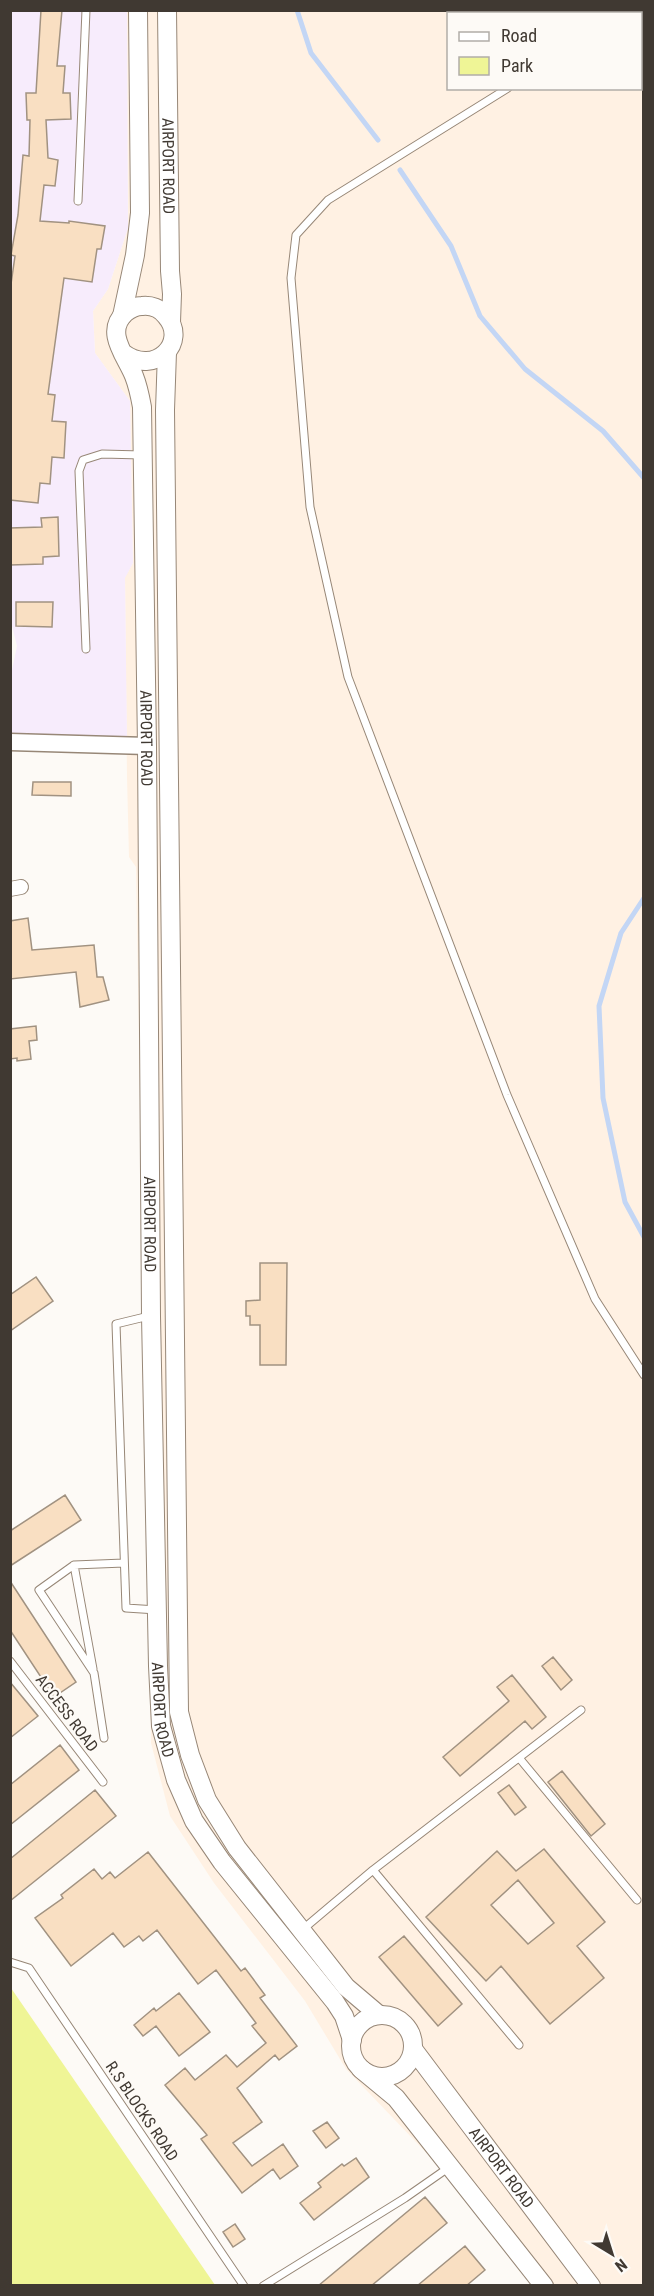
<svg xmlns="http://www.w3.org/2000/svg" width="654" height="2296" font-family="'Roboto Condensed',sans-serif">
  <rect width="100%" height="100%" fill="#fdfaf6"/>
  <path fill="#fff1e3" fill-rule="evenodd" d="M127 11H643V2285H535L462 2190 346 2069 305 2001 214 1883 170 1816 151 1743 136 867 129 857 127 777 125 577 133 563 130 401 95 353 93 311 108 289 128 228ZM448 14H640V88H448Z"/>
  <path fill="#f7ecfc" d="M10 11H127L128 228 108 289 93 311 95 353 130 401 133 563 125 578 127 740 11 746V675L17 646 10 618Z"/>
  <path fill="#eff596" d="M11 1988 215 2285H11Z"/>
  <g fill="none" stroke-linecap="round" stroke-linejoin="round">
    <path stroke="#c3d6f5" stroke-width="5" d="M297 10 311 53 378 140
      M400 170 451 246 480 316 525 369 603 431 644 478
      M644 898 621 933 599 1006 603 1098 625 1202 644 1237"/>
  </g>
  <path fill="#f9dfc2" stroke="#a19281" stroke-width="1.5" fill-rule="evenodd" d="M41 10H62L57 66H65L63 93H70L71 119 46 120 48 158 58 160 55 186 44 185 40 221 69 223V221L105 226 101 249H97L92 282 64 278 48 394 55 395 52 421 66 422 64 458 52 457 50 484 40 483 38 503 10 500V291L15 256 11 255 18 215 23 155 29 156 30 120H27L26 93H36Z
    M58 517 59 556 43 557V564L10 565V528L42 527 41 518Z
    M16 602H53L52 627 16 626Z
    M33 782H71V796L32 795Z
    M28 918 32 950 94 945 97 977H103L109 1000 80 1007 76 972 10 979V921Z
    M36 1026 37 1040 29 1041 31 1059 17 1061V1058L10 1059V1029Z
    M260 1263H287L286 1365H260V1325H250V1316H246V1301L260 1300Z
    M36 1277 53 1301 10 1331V1295Z
    M65 1495 81 1520 10 1566V1531Z
    M10 1581 76 1682 54 1697 10 1630Z
    M553 1657 572 1680 561 1690 542 1666Z
    M512 1675 546 1717 532 1729 525 1721 460 1776 443 1757 509 1701 497 1687Z
    M10 1682 38 1716 10 1738Z
    M60 1745 79 1770 10 1825V1785Z
    M562 1771 605 1824 591 1836 548 1782Z
    M509 1785 526 1807 515 1815 498 1793Z
    M95 1790 116 1816 10 1901V1859Z
    M544 1849 605 1922 577 1946 604 1978 550 2024 501 1966 486 1981 426 1917 497 1851 516 1871ZM518 1880 554 1923 528 1944 491 1905Z
    M148 1852 241 1971 245 1968 265 1995 260 1998 297 2046 279 2060 275 2055 237 2088 262 2122 233 2143 252 2166 283 2144 298 2166 280 2179 273 2169 242 2193 201 2139 207 2135 165 2085 185 2068 195 2080 226 2055 237 2067 266 2043 252 2026 256 2023 216 1970 198 1984 157 1930 143 1941 139 1936 124 1947 113 1933 71 1966 35 1918 63 1898 61 1895 94 1869 102 1879 110 1872 115 1878Z
    M404 1936 462 2004 438 2026 379 1957Z
    M179 1993 210 2032 179 2056 156 2026 143 2036 134 2025 154 2008 156 2011Z
    M327 2122 339 2138 326 2148 313 2131Z
    M356 2158 369 2177 314 2220 300 2203 321 2187 318 2183 342 2164 344 2166Z
    M425 2197 447 2223 371 2286H318Z
    M235 2224 245 2239 233 2247 223 2232Z
    M465 2246 485 2270 466 2286H417Z"/>
  <g fill="none" stroke-linecap="round" stroke-linejoin="round">
    <g stroke="#978777" stroke-width="9">
      <path id="service" d="M640 27H644
        M508 88 328 200 296 235 291 278 310 507 348 677 507 1095 595 1299 644 1375
        M78 201 86 10
        M86 649 79 471 83 460 102 454 142 455
        M149 1316 116 1324 126 1608 157 1610
        M74 1565 93 1669
        M10 1661 103 1782
        M104 1738 94 1673 39 1590 74 1565 124 1563
        M520 1759 637 1900
        M373 1870 519 2045
        M302 1930 373 1870 581 1710
        M10 1962 29 1968 244 2286
        M263 2286 405 2198 448 2168"/>
    </g>
    <g stroke="#978777" stroke-width="16">
      <path id="minor" d="M10 889 21 887"/>
    </g>
    <g stroke="#978777" stroke-width="19">
      <path id="tertiary" d="M10 742 147 746"/>
    </g>
    <g stroke="#978777" stroke-width="20">
      <g id="secondary">
        <path id="s1" d="M167 10 170 271 172 294 171 322"/>
        <path d="M122 316 135 255 140 213 138 10"/>
        <path d="M167 352 165 410 179 1712 190 1755 207 1800 237 1848 346 1987 379 2015"/>
        <path id="s2" d="M123 353C155 377 189 342 166 316 160 308 151 305 142 306 135 306 130 309 125 313 104 332 126 356 134 376 138 386 140 396 142 407L147 746 151 1316 158 1666 161 1726 176 1780 194 1821 222 1862 335 2002 344 2016 352 2040"/>
        <circle cx="382" cy="2046" r="31"/>
        <path id="s3" d="M413 2049 591 2286"/>
        <path d="M361 2069 396 2098 544 2286"/>
      </g>
    </g>
    <use href="#service" stroke="#fff" stroke-width="7"/>
    <use href="#minor" stroke="#fff" stroke-width="14"/>
    <use href="#tertiary" stroke="#fff" stroke-width="16"/>
    <use href="#secondary" stroke="#fff" stroke-width="18"/>
  </g>
  <g text-anchor="middle" dominant-baseline="central" stroke-width="4.5" stroke-linejoin="round" paint-order="stroke">
    <g font-size="16" fill="#403932" stroke="#fdfaf6">
      <text stroke="none"><textPath href="#s1" startOffset="156">AIRPORT ROAD</textPath></text>
      <text stroke="none"><textPath href="#s2" startOffset="566">AIRPORT ROAD</textPath></text>
      <text stroke="none"><textPath href="#s2" startOffset="1052">AIRPORT ROAD</textPath></text>
      <text stroke="none"><textPath href="#s2" startOffset="1538">AIRPORT ROAD</textPath></text>
      <text transform="translate(67 1713) rotate(53)">ACCESS ROAD</text>
      <text transform="translate(142 2111) rotate(56)">R.S BLOCKS ROAD</text>
      <text stroke="none"><textPath href="#s3" startOffset="148">AIRPORT ROAD</textPath></text>
    </g>
  </g>
  <rect width="654" height="2296" fill="none" stroke="#403932" stroke-width="24"/>
  <rect x="447" y="12" width="195" height="78" fill="#fdfaf6" stroke="#b1ada8" stroke-width="1.5"/>
  <rect x="459" y="32" width="30" height="9" fill="#ffffff" stroke="#b1ada8" stroke-width="1.5"/>
  <text x="501" y="42" font-size="18" fill="#403932">Road</text>
  <rect x="459" y="57" width="30" height="18" fill="#eff596" stroke="#b1ada8" stroke-width="1.5"/>
  <text x="501" y="72" font-size="18" fill="#403932">Park</text>
  <g transform="translate(612 2254) rotate(142)" stroke="#fdfaf6" stroke-width="4.5" paint-order="stroke">
  <path d="M0-4.5L10 22L0 15L-10 22Z" fill="#403932"/>
  <text y="-9" font-size="16" font-weight="bold" text-anchor="middle" fill="#403932">N</text>
  </g>
</svg>
